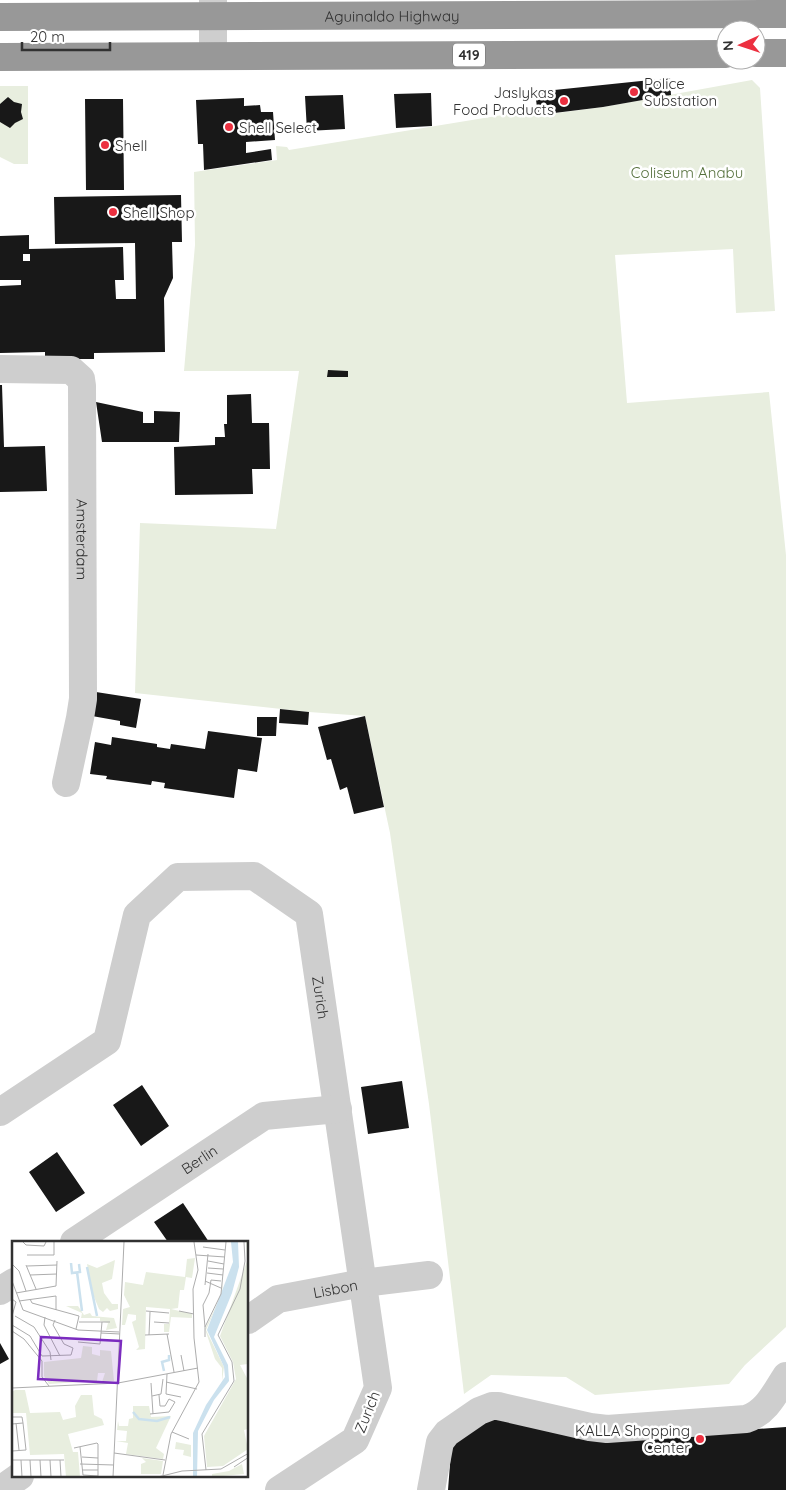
<svg xmlns="http://www.w3.org/2000/svg" width="786" height="1490" font-family="Quicksand,sans-serif">
  <rect width="100%" height="100%" fill="#fff"/>
  <path fill="#e8eedf" d="M752 80 760 88 775 311 736 313 733 249 615 255 627 403 769 392 786 555V1327L745 1365 729 1384 595 1395 566 1377 491 1375 464 1394 429 1104 390 833 365 716 309 712 135 693 140 523 276 529 299 371H184L195 245 194 172 277 160 276 146 287 147 289 150 533 110 534 116 603 107Z
    M0 86H28V164H14L0 157Z"/>
  <path fill="#181818" fill-rule="evenodd" d="M670 78 671 95 603 107 538 115 535 92Z
    M431 93 432 126 396 128 394 94Z
    M343 95 345 129 307 131 305 96Z
    M8 97 14 102 22 104 21 112 23 119 15 123 10 128 0 122V104Z
    M244 98V106L260 105 261 112H273L275 140 246 142V153L271 149 272 160 204 170 203 144H198L196 100Z
    M85 99H123L124 190H86Z
    M181 195 182 242H172L173 278 164 298 165 352 94 353V359H45V352L0 353V286L21 285V280H0V236L29 235V249L123 247 124 280H115L116 299H136L135 243 55 244 54 197ZM23 254H30V261H23Z
    M328 370 348 371V377H327Z
    M0 385H2L4 447 45 446 47 491 0 492Z
    M251 394 252 423H269L270 469H252L253 494 175 495 174 447 215 445V437H225L224 424H227V395Z
    M96 402 143 412V423H154V411L180 412 179 442H102Z
    M96 692 141 699 136 728 120 725V721L92 716Z
    M280 709 309 712 308 725 279 723Z
    M365 716 384 807 354 814 347 787 340 790 331 759 327 760 318 727Z
    M257 717H277L276 736H257Z
    M208 731 262 738 257 772 238 769 234 798 164 788 165 783 152 781 151 785 106 779 107 776 90 774 95 742 111 745 112 737 157 744V747L170 749 171 744 205 749Z
    M402 1081 409 1128 368 1134 361 1087Z
    M142 1085 169 1126 141 1146 113 1105Z
    M57 1152 85 1193 56 1212 29 1172Z
    M183 1203 209 1242H168L154 1222Z
    M0 1343 9 1359 0 1364Z
    M493 1413 610 1439 786 1427V1490H448L452 1438Z"/>
  <g fill="none" stroke-linecap="round" stroke-linejoin="round">
    <g stroke="#cecece" stroke-width="28">
      <path d="M213 0V56"/>
      <path id="s1" d="M0 369 71 370 81 379 82 386 83 699 80 718 66 783"/>
      <path id="s2" d="M0 1112 107 1041 137 915 178 877 254 876 309 914 378 1388 355 1440 279 1490"/>
      <path id="s3" d="M74 1242 264 1116 338 1109"/>
      <path d="M0 1291 14 1282"/>
      <path id="s4" d="M248 1320 278 1299 363 1283 429 1275"/>
      <path d="M0 1490 20 1476"/>
      <path d="M431 1490 440 1442 447 1433 479 1411 492 1406H498L590 1427 607 1429 746 1419C766 1413 775 1393 786 1376"/>
    </g>
    <g stroke="#989898" stroke-width="28">
      <path id="s5" d="M0 17 786 14"/>
      <path d="M756 53H786"/>
      <path d="M0 57 726 54"/>
    </g>
  </g>
  <g fill="#ec3040" stroke="#fff" stroke-width="2">
    <circle cx="634" cy="92" r="5"/>
    <circle cx="564" cy="101" r="5"/>
    <circle cx="229" cy="127" r="5"/>
    <circle cx="105" cy="145" r="5"/>
    <circle cx="113" cy="212" r="5"/>
    <circle cx="700" cy="1439" r="5"/>
  </g>
  <g text-anchor="middle" dominant-baseline="central" stroke-width="5" stroke-linejoin="round" paint-order="stroke">
    <rect fill="#fff" stroke="#6f6f6f" stroke-width="1" x="453" y="43.5" width="32" height="23" rx="4"/>
    <g font-size="14" font-weight="bold" fill="#313131">
      <text x="469" y="55">419</text>
    </g>
    <g font-size="15" fill="#313131" stroke="#fff">
      <text stroke="none"><textPath href="#s5" startOffset="392">Aguinaldo Highway</textPath></text>
      <text stroke="none"><textPath href="#s1" startOffset="245">Amsterdam</textPath></text>
      <text stroke="none"><textPath href="#s2" startOffset="541">Zurich</textPath></text>
      <text stroke="none"><textPath href="#s3" startOffset="150">Berlin</textPath></text>
      <text stroke="none"><textPath href="#s4" startOffset="95">Lisbon</textPath></text>
      <text transform="translate(367 1412) rotate(-68)">Zurich</text>
    </g>
    <g font-size="15" fill="#313131" stroke="#fff" text-anchor="start">
      <text x="644" y="83">Police<tspan x="644" dy="17">Substation</tspan></text>
      <text x="554" y="92" text-anchor="end">Jaslykas<tspan x="554" dy="17">Food Products</tspan></text>
      <text x="239" y="127">Shell Select</text>
      <text x="115" y="145">Shell</text>
      <text x="123" y="212">Shell Shop</text>
      <text x="690" y="1430" text-anchor="end">KALLA Shopping<tspan x="690" dy="17">Center</tspan></text>
    </g>
    <g font-size="15" fill="#55703c" stroke="#fff">
      <text x="687" y="172">Coliseum Anabu</text>
    </g>
  </g>
  <g transform="translate(12 1241)">
    <rect width="236" height="236" fill="#fff"/>
    <path d="M234 1H236V123L228 124 236 139V188L232 189 236 208 211 225 195 226 192 195 224 138 221 121 208 95 235 20ZM183 17 180 37 174 36 172 49H168L166 67 159 68 180 73V77L159 76 157 91H152V83H157L158 68 134 66 133 108 124 109 127 106 120 81 124 79V74L116 73 113 84H110L111 68 118 66 112 54 113 41 131 44 134 31 173 36 175 18ZM103 19 100 38 90 42 92 52 100 63H106V68L98 70 95 67 91 71 87 68 80 51 75 23 85 27ZM211 38 210 53 194 89 212 126 210 140V127L203 118 193 88 209 55ZM54 65H66L72 74 78 72 80 75 102 77 105 87 94 89 96 82 88 80V77H69L70 72ZM71 105 80 106V113L88 115V109L99 110 102 140 90 141 93 132H86L85 140 37 143 32 135V121L69 117ZM3 149H13L18 172 48 171 51 179 64 176 63 165 69 154H80L82 174 90 178 92 184 56 193 61 211H66L68 236H54L52 213 18 214 14 172H0V151ZM121 165H137L139 176 159 175 144 207 152 213 151 218 114 213 116 202 104 200H114L115 190 105 189 106 180 107 185H116L117 178 121 177ZM164 201 179 204V216L171 214 172 209 163 208ZM130 217 151 220 149 233H129V223L134 221ZM230 223 232 233 200 236V233L217 230Z" fill="#e8eedf"/>
    <path d="M219 1H226L227 26 220 52 202 96 216 124 217 140 202 159 186 190 185 236H181V192L194 164 213 136 212 126 195 89 221 21Z" fill="#cbe1ee"/>
    <path fill="none" stroke="#cbe1ee" stroke-width="2.5" d="M59 22 60 32 68 31 67 23M75 26 85 75M65 31 70 70M152 130 150 121 157 119V114M121 171 127 178 145 180 158 176"/>
    <path fill="none" stroke="#adadad" stroke-width="1" d="M11 1 14 4 32 5 34 1M191 6 213 9M15 14H42V1M184 14 213 16M196 20 212 23M0 23 7 30 14 50M14 24 24 48M15 25 45 24M196 27 211 28M195 32 211 34M18 34 45 33M0 40 11 69 66 89 107 91M193 40 209 47M193 44 196 13M4 52 44 45 45 20M0 58 4 61 0 75M18 58 20 62 67 75 64 88M7 60 44 55V69M134 70 157 72M167 70 182 73M3 75 22 86 38 111 39 119M33 76 32 84 48 115M67 81H98M142 81 157 82M0 84 18 95 30 115 59 114 61 107 52 103 41 84 43 79M193 86 191 64 197 52 199 39 209 40M0 90 12 98 30 120V136L37 145M89 92 108 93M155 93 162 131M133 94 157 93M137 94 138 71M193 96V86L209 53 214 1M66 101 88 103 90 81M169 114 172 130M155 133 154 153 169 156M154 141 185 148M139 142 141 173M0 147 106 142 186 127M140 155 149 153 151 138M138 173 157 171 163 161 157 158 153 165H148L147 154M0 176H10L11 182 0 183M4 182 7 209M160 191 177 198M62 207 85 202 86 203V235L71 234 68 206M0 210 14 209 11 182M102 212 153 219M70 216 86 217M0 219H52M9 219 10 236M18 219 19 236M28 219 29 236M38 219 39 236M48 219 49 236M68 223 102 224M222 226 237 216M70 229H86M194 229 190 193 222 140 220 121 206 94 228 48 233 20 232 1M151 234 159 193 187 141 182 97 181 48 186 29 182 1M101 236 112 1M146 236 170 230 209 228 237 212"/>
    <path fill="#7b2cbf" fill-opacity="0.15" stroke="#7b2cbf" stroke-width="2.5" d="M29 96 109 100 106 142 26 138Z"/>
    <rect width="236" height="236" fill="none" stroke="#313131" stroke-width="2.5"/>
  </g>
  <g transform="translate(741 45) rotate(267)"><circle r="24" fill="#ffffff" stroke="#adadad"/>
  <path d="M0-4L9 19L0 12L-9 19Z" fill="#ec3040"/>
  <text y="-8" font-size="14" font-weight="bold" text-anchor="middle" fill="#313131">N</text>
  </g>
  <path d="M22 42v8h88v-8" fill="none" stroke="#313131" stroke-width="2.5"/>
  <text x="30" y="42" font-size="15" fill="#313131" stroke="#ffffff" stroke-width="4" paint-order="stroke">20 m</text>
</svg>
